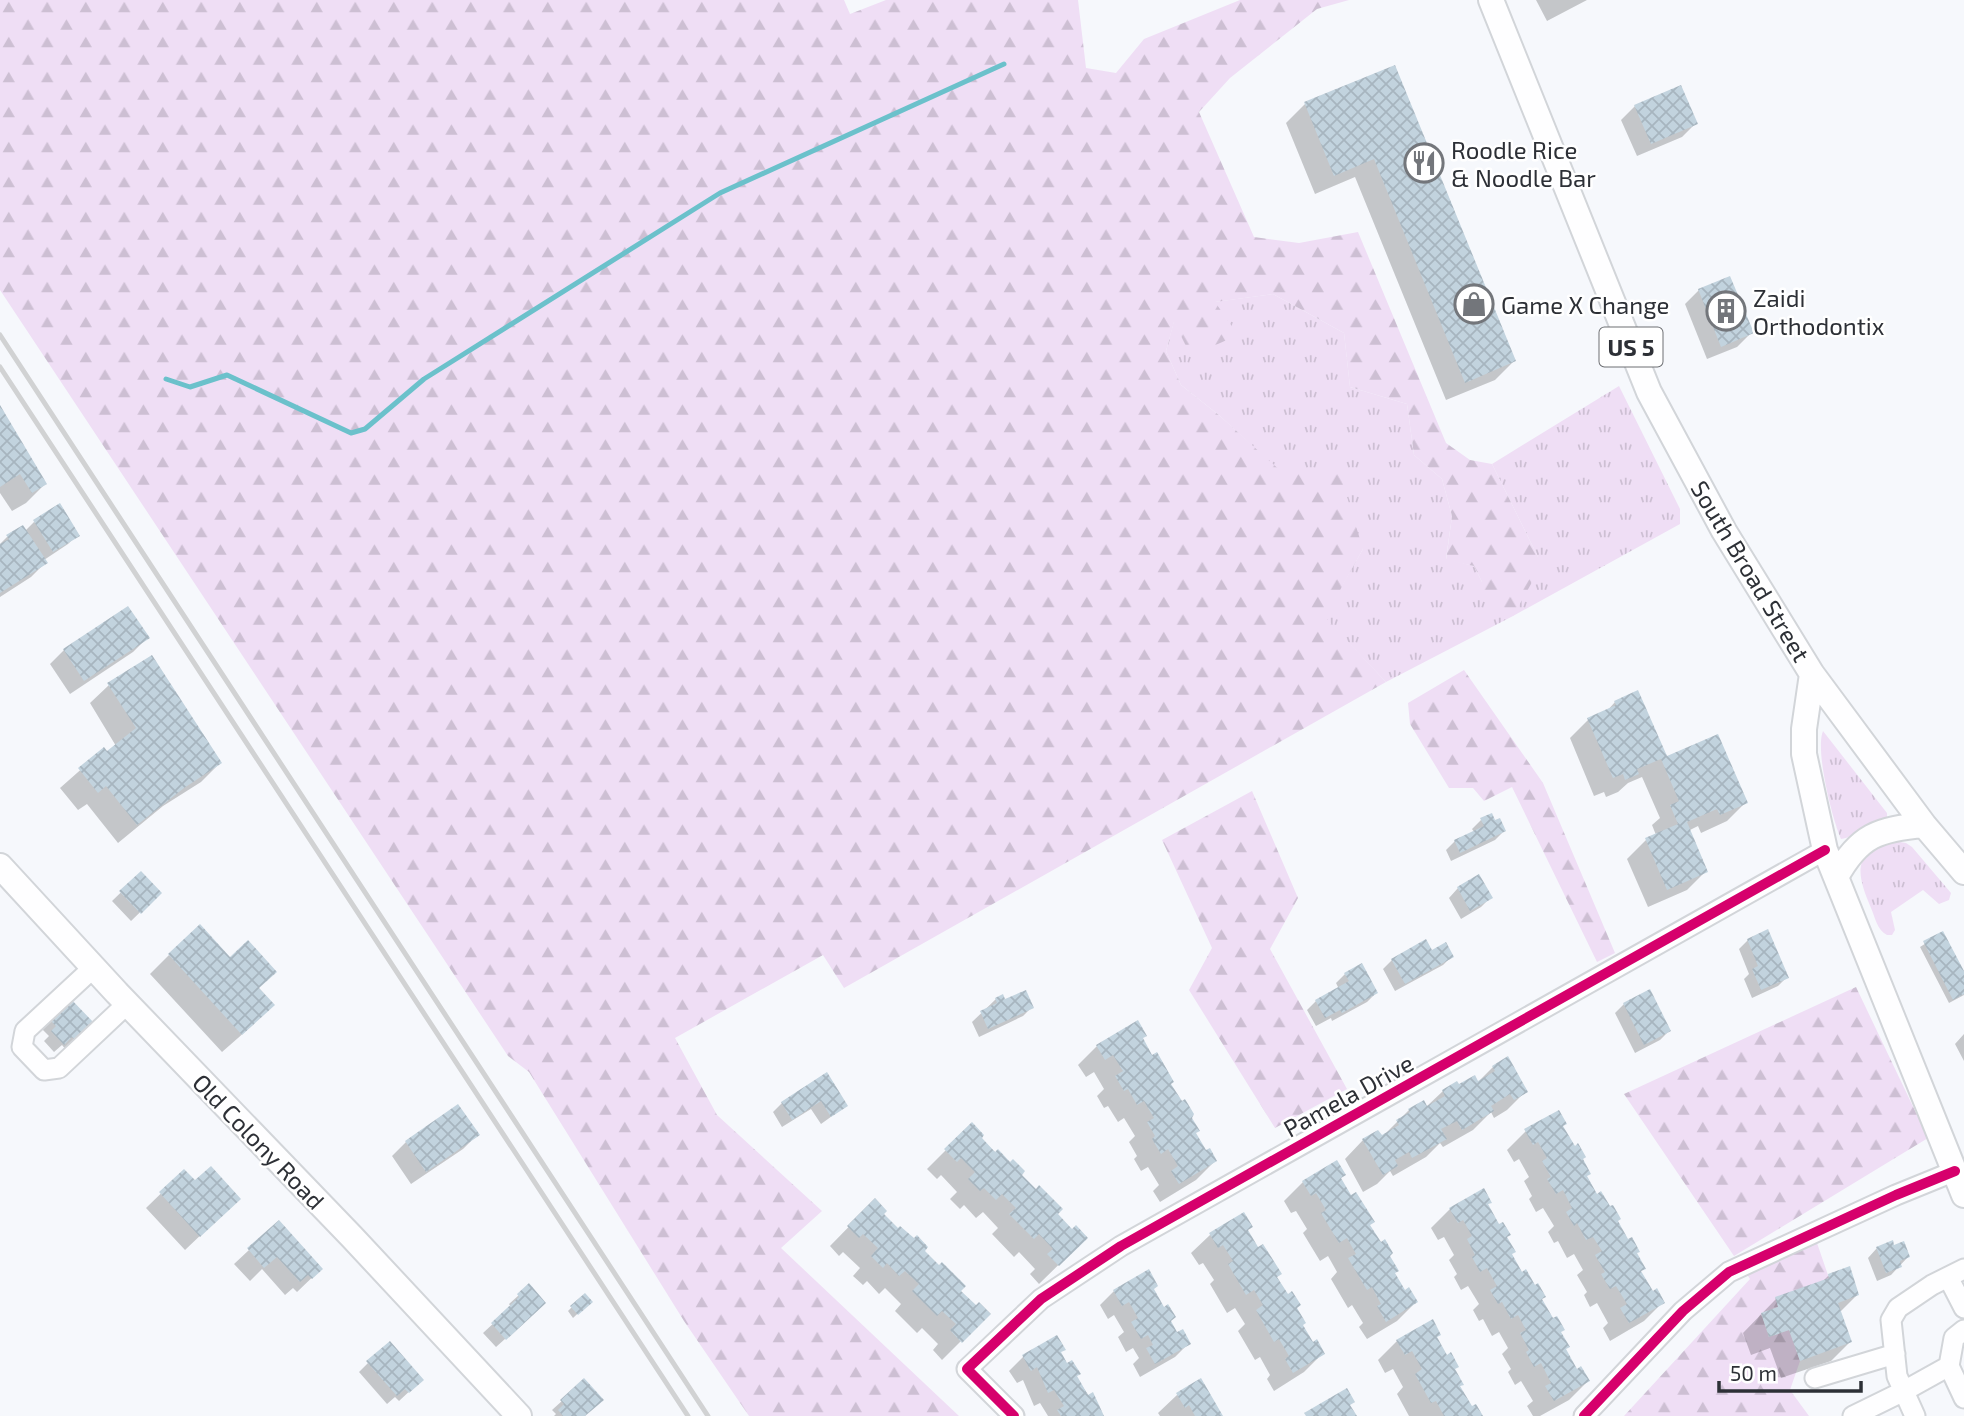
<svg xmlns="http://www.w3.org/2000/svg" width="1964" height="1416" font-family="'Exo 2',sans-serif">
  <defs>
    <pattern id="grass-tufts" width="24" height="20" patternUnits="userSpaceOnUse" patternTransform="scale(1.75)"><rect width="24" height="20" fill="#efdef5"/><path d="M3 7l-1-3M5 7V3M7 7l1-3M15 17l-1-3M17 17v-4M19 17l1-3" fill="none" stroke="#cdbfd3"/></pattern>
    <pattern id="forest-firs" width="22" height="20" patternUnits="userSpaceOnUse" patternTransform="scale(1.75)"><rect width="22" height="20" fill="#efdef5"/><path d="M5 1l3.5 6h-7zM16 11l3.5 6h-7z" fill="#cdbfd3"/></pattern>
    <pattern id="building-cross-hatch" width="8" height="8" patternUnits="userSpaceOnUse" patternTransform="scale(1.75)"><rect width="8" height="8" fill="#c2d3de"/><path d="M0 0l8 8M0 8l8-8" fill="none" stroke="#a7b5bf"/></pattern>
  </defs>
  <rect width="100%" height="100%" fill="#f6f8fc"/>
  <path fill="url(#grass-tufts)" d="M1273 294 1344 333 1350 387 1407 404 1414 455 1442 479 1452 516 1446 559 1474 566 1482 582 1538 557 1492 464 1619 386 1680 509V524L1513 616 1386 682 1324 617 1363 549 1220 416 1181 385 1166 351 1174 321 1191 355 1214 302Z
    M1823 731 1887 813V818C1870 821 1856 837 1841 839 1832 818 1815 750 1823 731Z
    M1894 841 1906 843 1912 847 1951 893 1949 900 1939 904 1923 890 1891 912 1895 930 1892 935H1887C1877 930 1875 917 1871 908 1856 873 1852 852 1894 841Z"/>
  <path fill="url(#forest-firs)" d="M0 0H844L850 14 886 0H1078L1086 68 1116 73 1144 39 1240 0H1349L1317 9 1230 78 1199 112 1254 237 1299 243 1358 232 1446 443 1470 460 1492 464 1538 557 1531 584 1513 616 1493 614 1480 595 1482 582 1474 566 1446 560 1452 516 1442 479 1414 455 1407 404 1350 387 1344 333 1273 294 1215 302 1238 335 1191 356 1174 322 1166 351 1181 385 1220 416 1284 474 1339 471 1363 549 1325 617 1386 682 844 988 823 955 675 1038 717 1115 822 1211 781 1248 959 1416H749L684 1321 529 1072 508 1056 0 290Z
    M1464 670 1543 783 1615 953 1597 962 1512 787 1484 801 1473 788H1449L1410 724 1408 703Z
    M1252 791 1298 898 1270 949 1347 1089 1275 1128 1189 990 1212 948 1162 840Z
    M1856 987 1928 1138 1734 1256 1624 1094Z
    M1817 1243 1829 1278 1778 1307 1761 1313 1769 1337 1789 1330 1800 1361 1790 1390 1809 1416H1624L1750 1279 1746 1273Z"/>
  <path fill="#0003" d="M1536 0H1587L1547 21Z
    M1395 67 1514 361 1495 380 1446 400 1355 177 1315 194 1286 123 1305 104Z
    M1635 106 1696 123 1682 137 1637 156 1621 120Z
    M1699 290 1751 333 1737 347 1707 359 1685 304Z
    M0 408 45 484 26 503 12 511 0 493Z
    M34 522 77 535 68 544 44 560 45 563 31 577 0 597V544L8 536 25 531Z
    M147 638 133 652 70 694 50 664 64 650Z
    M109 685 220 763 201 782 163 806 118 843 87 804 78 810 60 788 103 750 107 754 116 746 90 703Z
    M1615 702 1666 759 1746 802 1727 821 1701 833 1698 826 1688 831 1706 871 1687 890 1648 907 1627 859 1646 840 1656 835 1652 825 1660 818 1642 777 1628 783 1618 792 1606 797 1604 792 1594 796 1570 738 1588 720 1606 712Z
    M1481 820 1494 822 1504 831 1495 840 1451 861 1446 850 1455 841 1474 832 1472 829Z
    M141 873 160 893 131 921 112 901Z
    M1478 877 1490 898 1481 907 1461 919 1449 898 1458 888Z
    M1942 933 1964 975V995L1949 1003 1920 947Z
    M1748 940 1787 977 1778 986 1752 998 1744 979 1749 974 1739 949Z
    M1431 952 1452 956 1443 965 1395 991 1383 969 1392 960Z
    M169 955 257 989 254 1024 222 1052 150 974Z
    M1345 974 1376 993 1367 1002 1332 1021 1331 1018 1316 1026 1307 1010 1316 1001 1339 989 1336 983Z
    M1002 997 1004 1002 1032 1007 1023 1016 979 1037 972 1022 996 999Z
    M67 998 94 1025 67 1051 62 1045 54 1052 44 1041 49 1036 39 1026Z
    M1624 1004 1669 1031 1660 1040 1635 1053 1615 1013Z
    M1964 1034V1061L1955 1044Z
    M1141 1039 1190 1118 1194 1134 1206 1153 1215 1161 1196 1180 1160 1202 1153 1191 1159 1185 1148 1167 1141 1171 1134 1159 1137 1156 1129 1142 1135 1136 1124 1118 1118 1122 1108 1106 1104 1108 1097 1096 1104 1089 1094 1072 1086 1077 1078 1065 1097 1046Z
    M1493 1067 1526 1091 1507 1110 1494 1118 1491 1112 1473 1130 1443 1147 1440 1143 1426 1157 1393 1176 1390 1171 1377 1184 1363 1192 1345 1159 1363 1140 1381 1138 1409 1110 1426 1107 1443 1091 1477 1083Z
    M827 1075 846 1106 821 1124 811 1109 782 1127 773 1112 782 1103Z
    M972 1124 979 1138 1010 1165 1072 1231 1086 1238 1039 1284 1030 1274 1035 1269 1019 1252 1014 1257 992 1234 998 1228 983 1212 976 1218 964 1205 960 1209 950 1199 957 1192 941 1175 937 1179 927 1169Z
    M1562 1127 1581 1159 1585 1177 1596 1196 1616 1222 1643 1269 1640 1272 1652 1293 1663 1302 1644 1321 1610 1341 1603 1328 1608 1323 1597 1303 1590 1307 1584 1295 1587 1292 1577 1275 1583 1270 1574 1254 1567 1258 1558 1241 1554 1243 1548 1232 1554 1226 1543 1208 1536 1212 1529 1199 1532 1196 1524 1181 1529 1177 1519 1159 1514 1162 1507 1150 1526 1131Z
    M477 1135 463 1149 411 1184 392 1156 406 1142Z
    M1336 1162 1340 1179 1388 1256 1394 1274 1405 1292 1416 1302 1397 1321 1367 1339 1359 1327 1363 1323 1352 1305 1348 1308 1331 1279 1337 1272 1328 1256 1320 1261 1303 1233 1307 1229 1296 1211 1291 1213 1284 1201 1303 1182Z
    M184 1171 224 1213 185 1250 146 1208Z
    M875 1200 881 1214 922 1251 976 1308 988 1314 942 1360 933 1350 938 1344 922 1328 917 1333 895 1311 901 1304 885 1288 879 1294 867 1281 863 1285 853 1276 860 1268 843 1252 839 1256 830 1246Z
    M1490 1202 1487 1205 1506 1238 1510 1255 1560 1332 1564 1350 1576 1371 1588 1381 1569 1400 1540 1416H1533L1527 1406 1533 1401 1521 1381 1515 1385 1508 1372 1511 1369 1502 1354 1508 1348 1499 1332 1492 1336 1483 1319 1479 1321 1473 1310 1479 1304 1468 1286 1461 1290 1454 1277 1457 1274 1449 1260 1454 1255 1444 1237 1438 1240 1431 1228 1450 1209Z
    M279 1222 321 1269 297 1292 293 1288 285 1295 262 1269 250 1281 234 1264Z
    M1247 1231 1295 1308 1301 1326 1312 1344 1323 1353 1304 1372 1274 1391 1267 1379 1270 1375 1260 1357 1255 1360 1238 1331 1245 1324 1235 1308 1227 1313 1210 1284 1214 1280 1203 1263 1199 1265 1191 1253 1210 1235Z
    M1893 1247 1908 1257 1891 1275 1877 1281 1868 1258 1877 1248Z
    M1829 1275 1857 1295 1840 1312 1850 1342 1831 1361 1781 1378 1770 1348 1751 1355 1743 1333 1776 1299 1821 1283Z
    M529 1286 535 1312 496 1347 483 1333 511 1307 509 1304Z
    M1152 1290 1177 1334 1189 1343 1175 1357 1140 1377 1133 1364 1139 1358 1133 1348 1126 1352 1118 1337 1124 1332 1114 1315 1108 1319 1100 1305 1114 1291Z
    M584 1295 590 1302 573 1318 568 1311Z
    M1056 1337 1059 1353 1103 1416H1048L1040 1403 1034 1406 1023 1380 1017 1383 1009 1371 1023 1357Z
    M1435 1338 1462 1384 1459 1387 1471 1409 1481 1416H1409L1397 1394 1403 1387 1393 1369 1385 1373 1378 1360 1397 1341Z
    M368 1363 413 1388 399 1401 395 1397 387 1404 359 1372Z
    M584 1381V1416H554L556 1414 552 1410Z
    M1200 1381 1221 1416H1160L1158 1413 1177 1395Z"/>
  <g fill="none" stroke-linecap="round" stroke-linejoin="round">
    <path stroke="#6bc1cb" stroke-width="5" d="M166 379 190 387 227 375 351 433 365 429 424 379 720 193 1004 64"/>
  </g>
  <path fill="url(#building-cross-hatch)" d="M1395 65 1516 361 1465 383 1374 159 1334 176 1304 102Z
    M1681 85 1698 124 1651 144 1634 105Z
    M1730 276 1754 333 1721 347 1698 289Z
    M0 405 47 484 32 493 20 474 0 487Z
    M60 503 80 536 53 552 33 520Z
    M23 525 48 563 0 593V544L9 539 6 535Z
    M128 606 150 638 84 681 63 649Z
    M152 655 222 763 184 788 137 825 106 786 98 793 78 768 104 747 107 751 136 728 107 683Z
    M1638 690 1667 756 1718 734 1748 803 1720 815 1717 809 1687 822 1708 872 1667 890 1645 838 1678 824 1670 805 1679 801 1661 759 1637 769 1639 774 1625 780 1623 774 1613 778 1587 718 1616 705 1614 701Z
    M1492 813 1495 820 1500 818 1506 831 1460 853 1454 840 1484 826 1480 818Z
    M141 871 162 893 141 914 119 891Z
    M1479 874 1493 898 1470 911 1457 887Z
    M200 924 230 957 248 940 277 972 259 988 275 1005 242 1035 168 954Z
    M1768 929 1789 978 1761 990 1752 969 1758 966 1747 939Z
    M1943 931 1964 971V994L1953 1000 1923 941Z
    M1426 939 1432 950 1446 942 1454 957 1405 984 1391 959Z
    M1362 963 1378 993 1342 1013 1340 1010 1325 1018 1315 1000 1349 981 1344 973Z
    M1650 989 1671 1031 1644 1045 1623 1003Z
    M1026 990 1034 1008 988 1029 980 1011 997 1003 995 998 1003 994 1005 999Z
    M67 995 96 1025 78 1043 72 1037 64 1045 51 1031 56 1026 46 1016Z
    M1138 1020 1147 1036 1143 1038 1152 1055 1157 1052 1174 1082 1171 1084 1182 1101 1185 1099 1194 1114 1192 1118 1200 1131 1196 1133 1206 1150 1210 1148 1217 1161 1179 1184 1171 1171 1178 1166 1168 1149 1161 1154 1152 1139 1155 1136 1147 1122 1154 1118 1144 1101 1137 1105 1128 1089 1124 1091 1115 1076 1123 1071 1113 1055 1105 1060 1096 1045Z
    M1508 1056 1528 1092 1514 1100 1510 1094 1491 1106 1494 1111 1462 1130 1457 1121 1441 1129 1447 1139 1412 1158 1409 1152 1395 1160 1398 1166 1383 1175 1362 1139 1378 1130 1382 1135 1399 1125 1396 1120 1410 1112 1408 1109 1424 1100 1427 1106 1445 1096 1442 1090 1457 1081 1459 1084 1475 1075 1478 1081 1495 1071 1492 1066Z
    M827 1072 848 1106 831 1117 821 1101 792 1120 781 1102Z
    M458 1104 480 1135 426 1172 405 1141Z
    M1559 1110 1567 1124 1563 1126 1575 1146 1578 1143 1586 1157 1583 1159 1591 1174 1587 1176 1597 1194 1601 1191 1610 1206 1613 1205 1621 1219 1618 1221 1628 1239 1632 1237 1640 1252 1637 1253 1646 1269 1641 1271 1653 1291 1657 1288 1665 1303 1629 1323 1620 1308 1627 1304 1616 1286 1610 1289 1601 1274 1605 1272 1595 1255 1602 1251 1593 1237 1586 1240 1577 1223 1574 1226 1566 1212 1572 1208 1563 1190 1556 1194 1547 1179 1551 1177 1542 1161 1547 1158 1538 1142 1533 1145 1524 1129Z
    M972 1122 984 1135 982 1138 995 1152 998 1149 1010 1162 1013 1159 1025 1171 1022 1175 1036 1189 1039 1185 1063 1209 1058 1214 1072 1229 1076 1225 1088 1238 1059 1266 1047 1254 1053 1249 1039 1234 1034 1239 1009 1214 1016 1208 1002 1194 996 1200 984 1188 980 1191 968 1179 975 1172 961 1158 957 1162 944 1149Z
    M1337 1160 1346 1175 1341 1178 1351 1195 1356 1192 1375 1222 1370 1225 1381 1242 1385 1239 1393 1253 1390 1256 1399 1271 1395 1273 1405 1290 1409 1287 1418 1302 1386 1322 1377 1306 1381 1304 1372 1287 1367 1290 1348 1258 1356 1254 1347 1238 1339 1243 1321 1213 1326 1210 1316 1193 1311 1196 1302 1181Z
    M211 1166 241 1199 200 1237 159 1192 184 1169 195 1180Z
    M1484 1188 1492 1203 1488 1204 1499 1224 1503 1222 1511 1235 1507 1237 1516 1252 1512 1254 1522 1272 1526 1269 1535 1285 1538 1283 1546 1297 1542 1299 1553 1318 1557 1316 1565 1330 1561 1332 1570 1347 1566 1349 1577 1369 1581 1366 1590 1381 1554 1401 1545 1386 1551 1383 1541 1363 1534 1367 1526 1352 1529 1350 1520 1333 1526 1330 1518 1315 1511 1319 1502 1302 1498 1304 1490 1290 1497 1286 1487 1268 1480 1272 1472 1257 1475 1255 1467 1239 1472 1236 1463 1220 1458 1223 1449 1208Z
    M875 1198 887 1211 884 1214 898 1228 900 1226 914 1238 917 1235 928 1247 925 1251 939 1265 942 1262 966 1286 961 1291 976 1305 979 1302 991 1314 962 1343 950 1330 956 1324 942 1311 937 1316 912 1291 919 1284 905 1271 899 1276 887 1263 883 1268 871 1256 878 1248 863 1234 859 1238 847 1226Z
    M1244 1212 1253 1227 1248 1230 1258 1247 1263 1244 1282 1274 1277 1277 1288 1294 1292 1291 1301 1305 1297 1308 1306 1323 1303 1325 1313 1342 1317 1339 1325 1354 1293 1373 1285 1359 1289 1356 1279 1339 1274 1342 1256 1310 1263 1305 1254 1290 1246 1295 1228 1264 1233 1261 1223 1245 1218 1248 1209 1233Z
    M279 1220 323 1269 312 1279 308 1275 300 1282 277 1257 264 1268 247 1248Z
    M1893 1240 1894 1245 1904 1241 1910 1257 1900 1261 1902 1267 1886 1273 1876 1247Z
    M1850 1266 1859 1295 1838 1303 1852 1342 1800 1361 1789 1330 1769 1337 1761 1313 1778 1307 1775 1297 1829 1278 1828 1274Z
    M1149 1269 1158 1286 1154 1289 1164 1307 1168 1304 1176 1317 1171 1321 1177 1332 1183 1329 1191 1344 1155 1364 1146 1348 1153 1345 1148 1335 1141 1339 1131 1322 1138 1318 1129 1302 1122 1306 1113 1290Z
    M529 1283 546 1303 506 1340 491 1323 519 1297 517 1294Z
    M585 1293 593 1302 578 1315 570 1306Z
    M1433 1319 1441 1335 1437 1337 1447 1355 1451 1352 1459 1367 1455 1369 1464 1385 1460 1386 1472 1406 1476 1404 1483 1416H1444L1436 1401 1431 1403 1415 1374 1422 1369 1412 1351 1405 1355 1396 1340Z
    M1057 1335 1066 1350 1061 1352 1067 1363 1072 1360 1081 1374 1077 1376 1088 1395 1093 1392 1104 1416H1061L1057 1410 1064 1406 1054 1390 1048 1393 1037 1367 1031 1371 1022 1355Z
    M390 1341 424 1380 409 1393 405 1389 397 1396 366 1361Z
    M584 1378 604 1400 585 1416H563L558 1410 564 1404 560 1400Z
    M1201 1378 1223 1416H1195L1189 1405 1185 1408 1176 1393Z
    M1347 1388 1355 1402 1350 1405 1357 1416H1306L1304 1413Z"/>
  <g fill="none" stroke-linecap="round" stroke-linejoin="round">
    <g stroke="#d2d5d9" stroke-width="23">
      <path id="minor" d="M93 968 25 1031 22 1047 44 1070 59 1068 127 1004
        M1948 1277 1964 1308
        M1949 1366 1964 1398
        M1815 1378 1895 1354
        M1014 1416 967 1369 1041 1299 1121 1246 1825 850
        M1584 1416 1683 1311 1729 1272 1896 1195 1955 1171
        M1853 1416 1904 1391 1949 1366 1954 1338 1964 1330
        M1915 1416 1897 1376 1891 1320 1898 1308 1932 1285 1964 1269"/>
    </g>
    <g stroke="#d2d5d9" stroke-width="28">
      <path id="major" d="M1491 0 1649 392 1724 531 1812 674 1924 825 1964 872
        M1812 674 1804 729V754L1825 850 1964 1195
        M0 866 117 993 352 1237 519 1416
        M1836 877C1859 835 1879 829 1924 825"/>
    </g>
    <use href="#minor" stroke="#fefeff" stroke-width="19"/>
    <use href="#major" stroke="#fefeff" stroke-width="24"/>
    <path stroke="#d1d2d3" stroke-width="5" d="M0 335 708 1416
      M0 367 688 1416"/>
    <g stroke="#fff" stroke-width="15">
      <path id="cycleway" d="M1014 1416 967 1369 1041 1299 1121 1246 1825 850
        M1584 1416 1683 1311 1729 1272 1896 1195 1955 1171"/>
    </g>
    <use href="#cycleway" stroke="#d6006c" stroke-width="10"/>
  </g>
  <defs>
    <g id="restaurant-ring" transform="scale(2.0125)"><circle r="9.5" fill="#fff" stroke="#73767b" stroke-width="1.5"/><path d="M-5-6h1v4h1v-4h1v4h1v-4h1v5L-1.5 .5V6h-2V.5L-5-1ZM5-6V6H3V1.5H1.5Q1.5-4 5-6Z" fill="#73767b"/></g>
    <g id="shop-ring" transform="scale(2.0125)"><circle r="9.5" fill="#fff" stroke="#73767b" stroke-width="1.5"/><path d="M-5-2.5h2.3a2.7 3.5 0 0 1 5.4 0H5L5.5 6h-11ZM-1.5-2.5h3a1.5 2.3 0 0 0-3 0Z" fill="#73767b"/></g>
    <g id="building-ring" transform="scale(2.0125)"><circle r="9.5" fill="#fff" stroke="#73767b" stroke-width="1.5"/><path d="M-4-6H4V6H1V3H-1V6H-4ZM-2.5-4.3h1.7v1.8h-1.7ZM.8-4.3h1.7v1.8H.8ZM-2.5-1h1.7V.8h-1.7ZM.8-1h1.7V.8H.8Z" fill="#73767b"/></g>
  </defs>
  <g fill-rule="evenodd">
    <use href="#restaurant-ring" x="1424" y="163"/>
    <use href="#shop-ring" x="1474" y="304"/>
    <use href="#building-ring" x="1726" y="311"/>
  </g>
  <g text-anchor="middle" dominant-baseline="central" stroke-width="5" stroke-linejoin="round" paint-order="stroke">
    <rect fill="#fff" stroke="#6c6e72" stroke-width="2" x="1599.5" y="327.5" width="63" height="39" rx="5"/>
    <g font-size="23" font-weight="bold" fill="#2d3036">
      <text x="1631" y="347">US 5</text>
    </g>
    <g font-size="24" fill="#2d3036" stroke="#fff" text-anchor="start">
      <text x="1451" y="149">Roodle Rice<tspan x="1451" dy="28">&amp; Noodle Bar</tspan></text>
      <text x="1753" y="297">Zaidi<tspan x="1753" dy="28">Orthodontix</tspan></text>
      <text x="1501" y="304">Game X Change</text>
    </g>
    <g font-size="24" fill="#2d3036" stroke="#fff">
      <text transform="translate(1751 571) rotate(59)">South Broad Street</text>
      <text transform="translate(1348 1095) rotate(-29)">Pamela Drive</text>
      <text transform="translate(259 1141) rotate(46)">Old Colony Road</text>
    </g>
  </g>
  <path d="M1719 1381v10h142v-10" fill="none" stroke="#2d3036" stroke-width="3.5"/>
  <text x="1730" y="1381" font-size="21" fill="#2d3036" stroke="#ffffff" stroke-width="5" paint-order="stroke">50 m</text>
</svg>
